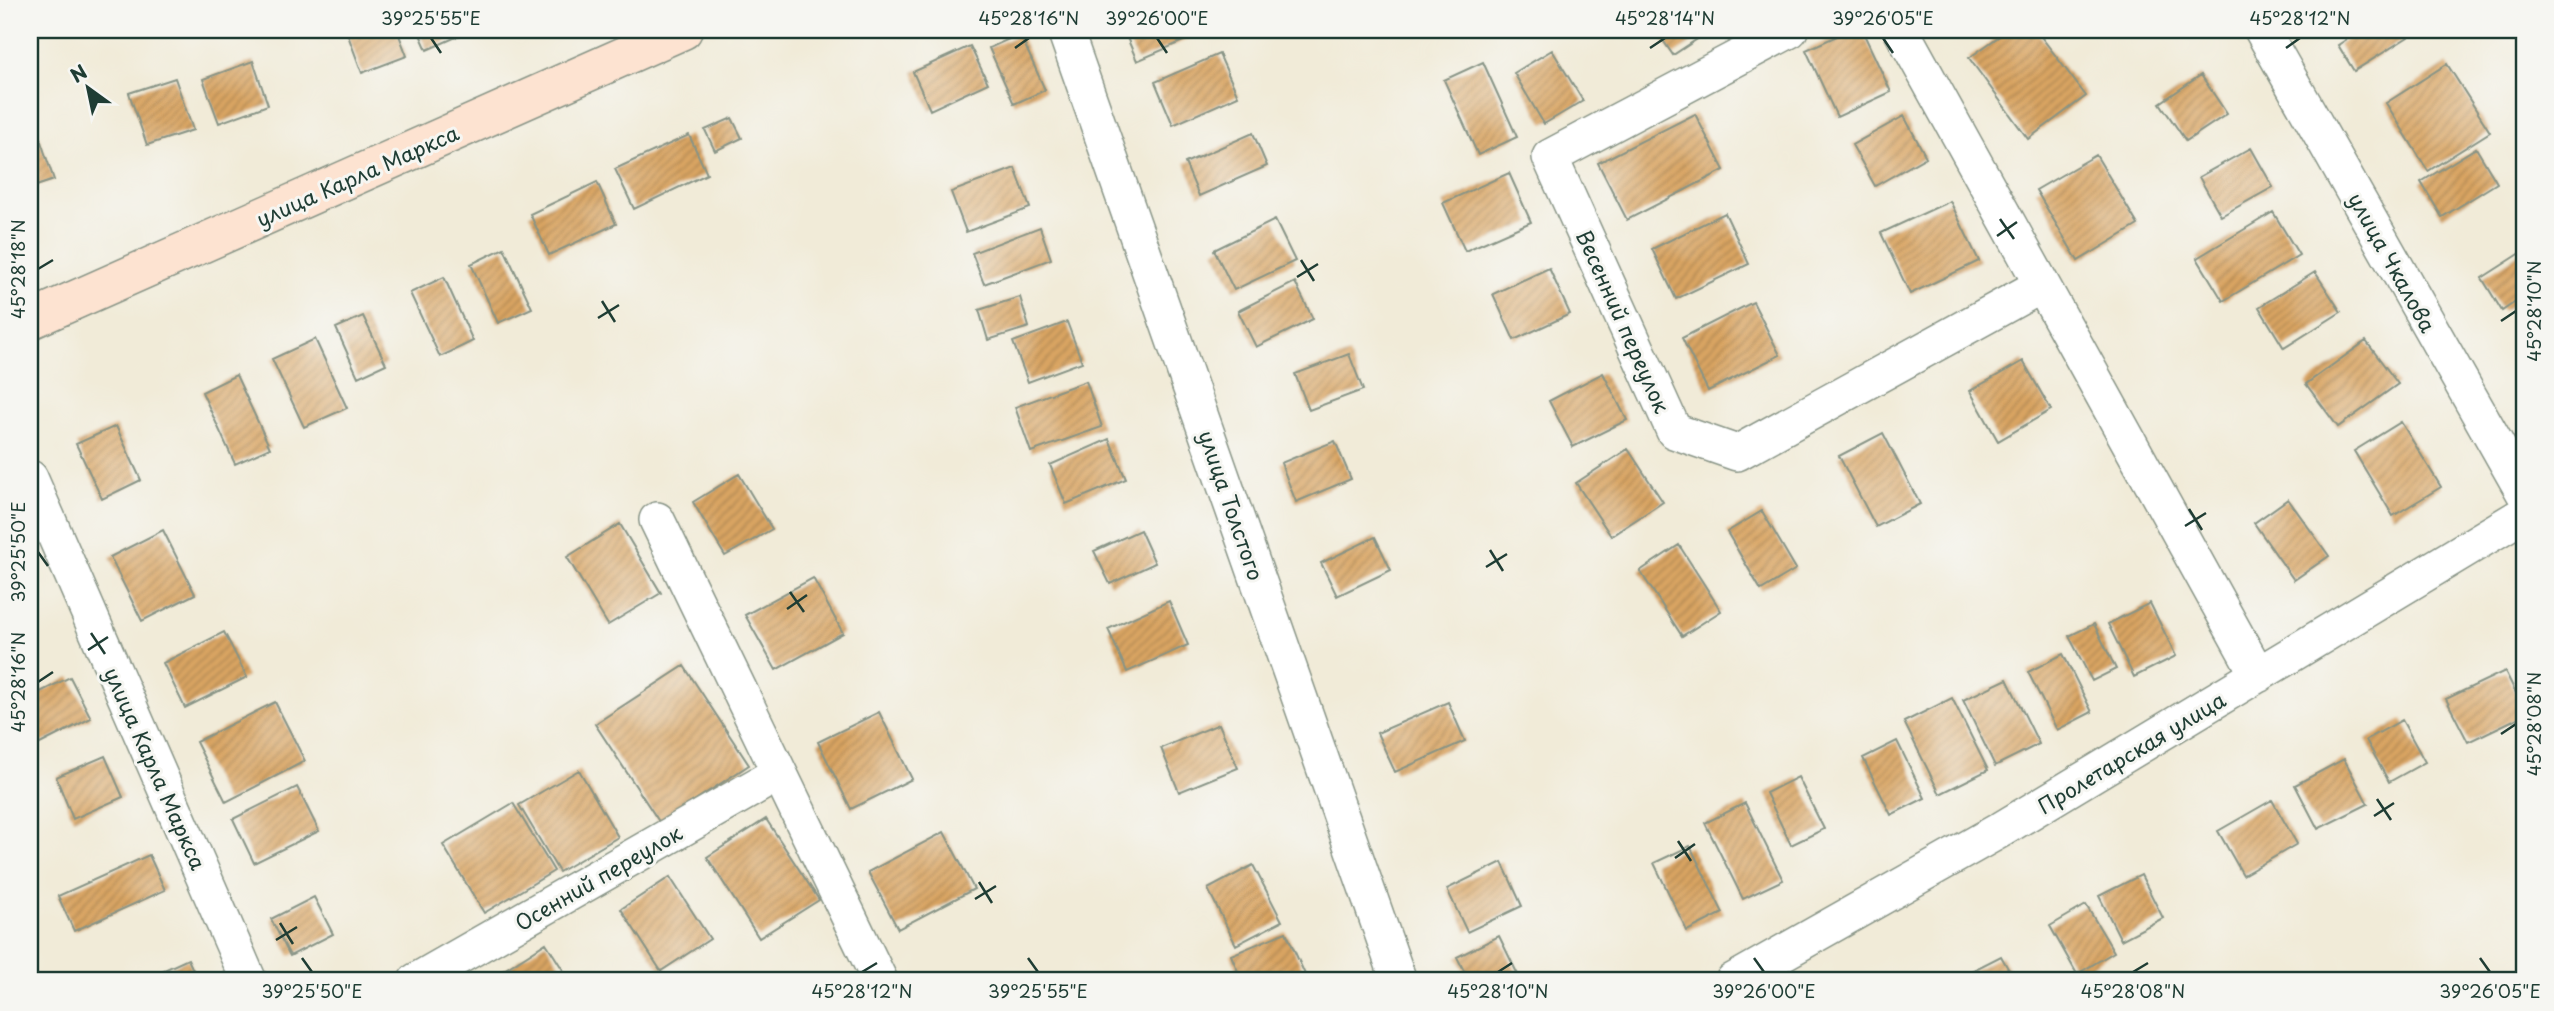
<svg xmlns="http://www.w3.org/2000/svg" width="2554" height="1011" font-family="'Playpen Sans',sans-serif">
  <defs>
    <pattern id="building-hatch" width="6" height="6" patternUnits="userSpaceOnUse" patternTransform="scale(1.75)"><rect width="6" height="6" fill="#d9a462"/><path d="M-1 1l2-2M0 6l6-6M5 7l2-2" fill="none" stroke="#af8752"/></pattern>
  </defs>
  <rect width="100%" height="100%" fill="#f6f6f2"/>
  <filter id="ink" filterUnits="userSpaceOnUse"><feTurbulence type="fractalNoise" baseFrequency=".0143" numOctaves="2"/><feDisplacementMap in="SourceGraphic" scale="14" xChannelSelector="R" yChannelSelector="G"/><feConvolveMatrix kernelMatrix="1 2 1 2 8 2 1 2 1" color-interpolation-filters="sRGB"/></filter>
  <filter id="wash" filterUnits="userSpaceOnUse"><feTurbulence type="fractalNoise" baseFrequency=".00686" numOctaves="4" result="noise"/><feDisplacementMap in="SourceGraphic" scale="28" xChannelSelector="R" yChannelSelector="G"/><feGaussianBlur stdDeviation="1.57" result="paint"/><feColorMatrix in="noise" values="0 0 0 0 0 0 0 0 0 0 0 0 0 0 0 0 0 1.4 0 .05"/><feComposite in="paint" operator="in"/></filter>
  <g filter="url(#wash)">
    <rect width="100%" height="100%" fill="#f1ebd8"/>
    <g id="blocks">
      <path fill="url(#building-hatch)" d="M346 30H397L407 56 362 73Z
        M418 30H472L427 50Z
        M1132 30H1201L1202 33 1137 61 1125 33Z
        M1656 30H1711L1673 55Z
        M1850 30H1862L1891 92 1837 117 1806 50Z
        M2008 30H2036L2086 96 2028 139 1969 58Z
        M2361 30H2404L2408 37 2354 71 2338 45Z
        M1020 34 1045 90 1014 104 989 48Z
        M970 46 988 83 930 110 913 72Z
        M1552 50 1583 101 1544 124 1514 73Z
        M1219 54 1238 96 1173 125 1155 82Z
        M253 61 268 105 219 123 203 79Z
        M1483 62 1517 137 1478 155 1444 80Z
        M2447 64 2490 132 2428 171 2386 103Z
        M2201 75 2227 114 2186 141 2160 103Z
        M175 78 193 130 147 145 129 93Z
        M1695 114 1724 170 1627 220 1598 163Z
        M1904 116 1926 157 1875 186 1852 145Z
        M732 118 742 138 715 151 705 130Z
        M35 124 54 180 30 188V125Z
        M1253 133 1267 166 1199 196 1185 163Z
        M689 135 707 174 634 209 615 169Z
        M2251 148 2273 187 2221 216 2199 177Z
        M2476 148 2497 183 2442 217 2421 182Z
        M2096 155 2138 225 2078 261 2036 190Z
        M1015 168 1030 208 966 232 951 192Z
        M1509 173 1531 222 1465 251 1443 203Z
        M597 182 616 224 549 255 530 214Z
        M1950 201 1979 261 1910 294 1881 233Z
        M2273 212 2299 255 2223 301 2197 258Z
        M1725 213 1749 264 1676 299 1652 249Z
        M1275 220 1295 261 1234 290 1214 250Z
        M1040 227 1051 259 984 284 972 253Z
        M504 248 532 308 498 323 471 264Z
        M2524 251V296L2502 311 2482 278Z
        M1549 268 1570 314 1514 340 1493 294Z
        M2315 272 2341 312 2284 348 2259 307Z
        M444 277 473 341 440 357 410 293Z
        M1295 282 1313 319 1256 347 1238 311Z
        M1020 297 1029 327 988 340 979 310Z
        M1753 302 1780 355 1708 391 1682 338Z
        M363 316 386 364 358 377 336 328Z
        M1067 322 1082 362 1028 382 1013 342Z
        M315 339 347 408 304 427 272 359Z
        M2366 341 2398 384 2338 427 2306 384Z
        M1349 354 1363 390 1309 410 1295 374Z
        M2023 361 2051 410 1998 441 1970 391Z
        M1603 373 1627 420 1573 447 1549 401Z
        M236 375 270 448 235 464 202 392Z
        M1086 381 1102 427 1031 452 1015 407Z
        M2401 422 2441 487 2393 516 2354 451Z
        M116 426 141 480 102 499 76 444Z
        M1883 433 1920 504 1876 527 1839 456Z
        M1109 439 1126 479 1066 504 1050 465Z
        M1335 441 1351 479 1296 502 1281 463Z
        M1628 449 1663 502 1611 536 1576 483Z
        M739 474 772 529 725 556 693 502Z
        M2288 499 2329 556 2294 580 2254 523Z
        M1762 511 1796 569 1761 590 1727 532Z
        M620 524 661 593 608 625 567 557Z
        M163 530 195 594 142 621 110 557Z
        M1140 530 1155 563 1110 584 1094 551Z
        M1375 537 1391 570 1337 596 1321 563Z
        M1679 545 1721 611 1682 636 1640 571Z
        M813 578 843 633 776 670 745 615Z
        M1169 601 1188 645 1127 672 1108 629Z
        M2150 603 2176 656 2134 677 2108 624Z
        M2094 624 2116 669 2092 681 2069 636Z
        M224 632 247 677 185 708 163 663Z
        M2063 654 2092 712 2057 730 2028 672Z
        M684 666 749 765 660 823 595 724Z
        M2505 671 2524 709V715L2468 742 2446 699Z
        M70 677 91 718 30 749V697Z
        M2007 679 2039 744 1995 766 1963 700Z
        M1952 698 1988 770 1940 794 1904 722Z
        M275 702 305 761 226 802 196 742Z
        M1448 702 1465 741 1395 772 1377 733Z
        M879 712 912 779 851 809 818 742Z
        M2402 720 2425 762 2389 782 2366 740Z
        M1219 724 1238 768 1179 792 1161 748Z
        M1897 741 1925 798 1891 815 1863 758Z
        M105 756 123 797 73 819 56 777Z
        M2344 759 2368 804 2318 829 2295 785Z
        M579 770 618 837 559 872 519 805Z
        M1798 777 1824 829 1791 845 1766 793Z
        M297 787 319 831 254 863 233 819Z
        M2272 800 2297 844 2243 875 2218 831Z
        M513 803 554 871 484 913 443 845Z
        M1745 803 1783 880 1743 899 1705 823Z
        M766 819 819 900 759 938 707 857Z
        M944 832 974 889 898 929 868 872Z
        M1690 846 1723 913 1687 931 1654 863Z
        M149 855 165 890 74 931 58 896Z
        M1502 862 1522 906 1467 932 1447 889Z
        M1253 865 1282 921 1236 945 1208 889Z
        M2141 875 2163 918 2121 940 2099 896Z
        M670 877 710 939 661 971 621 909Z
        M314 897 333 934 290 956 271 919Z
        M2086 905 2114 952 2077 974 2050 926Z
        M1286 932 1307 979 1242 981 1231 955Z
        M1499 936 1521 981H1469L1457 957Z
        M546 943 570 981H487Z
        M2001 956 2015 981H1952Z
        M188 959 198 981H140Z"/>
    </g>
  </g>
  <g filter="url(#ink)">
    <use href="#blocks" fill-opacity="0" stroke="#889486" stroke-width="2"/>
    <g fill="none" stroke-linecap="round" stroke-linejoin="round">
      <g stroke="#889486" stroke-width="38">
        <path id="street" d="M1065 30 1399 981
          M1790 30 1550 157 1674 431 1737 453 2042 285
          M1901 30 2258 675
          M2262 30 2524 493
          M30 478 249 981
          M657 520 880 981
          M416 981 779 773
          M1733 981 2002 829 2524 514"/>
      </g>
      <g stroke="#889486" stroke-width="41">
        <path id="secondary" d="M30 320 683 30"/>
      </g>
      <use href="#street" stroke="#fff" stroke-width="35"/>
      <use href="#secondary" stroke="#fde3d1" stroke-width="38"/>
    </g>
  </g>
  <path fill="none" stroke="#1f3d34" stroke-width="2.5" d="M431 38 441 53M1157 38 1167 53M1883 38 1893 53M1015 48 1029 38M1650 48 1665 38M2286 48 2300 38M2000 219 2014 239M1997 236 2017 222M1301 260 1314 281M38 269 53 260M1297 277 1318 264M602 301 615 322M598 318 619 305M2501 321 2516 311M2189 509 2202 530M2185 526 2206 513M1490 550 1503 571M38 552 48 566M1486 567 1507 554M790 592 804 612M787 609 807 595M91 633 105 654M88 650 108 637M38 682 53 672M2501 734 2516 724M2377 799 2391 820M2374 816 2394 803M1678 841 1691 861M1675 858 1695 844M979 882 992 903M975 899 996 886M280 923 293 944M276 940 297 927M302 958 312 972M1028 958 1038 972M1754 958 1764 972M2480 958 2490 972M862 972 877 963M1498 972 1512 963M2133 972 2148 963"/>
  <g text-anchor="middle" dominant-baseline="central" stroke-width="6" stroke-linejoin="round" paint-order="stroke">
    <g font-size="21" fill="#1f3d34" stroke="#f6f6f2">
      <text transform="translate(357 175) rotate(-24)">улица Карла Маркса</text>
      <text transform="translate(2393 262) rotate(61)">улица Чкалова</text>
      <text transform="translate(1624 321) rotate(66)">Весенний переулок</text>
      <text transform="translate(1232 505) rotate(71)">улица Толстого</text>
      <text transform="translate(2131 752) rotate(-31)">Пролетарская улица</text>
      <text transform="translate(156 768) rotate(66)">улица Карла Маркса</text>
      <text transform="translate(598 877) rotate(-30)">Осенний переулок</text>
    </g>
  </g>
  <rect width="2554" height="1011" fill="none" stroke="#f6f6f2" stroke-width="77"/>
  <g transform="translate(88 88) rotate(327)" stroke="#f6f6f2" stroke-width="5" paint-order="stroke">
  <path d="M0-5L12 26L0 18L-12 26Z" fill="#1f3d34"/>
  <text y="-10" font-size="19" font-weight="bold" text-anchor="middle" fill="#1f3d34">N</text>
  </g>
  <rect x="38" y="38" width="2478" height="934" fill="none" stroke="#1f3d34" stroke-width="2.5"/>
  <g font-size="18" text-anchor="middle" fill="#1f3d34">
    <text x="431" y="25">39°25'55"E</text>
    <text x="1029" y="25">45°28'16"N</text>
    <text x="1157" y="25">39°26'00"E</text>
    <text x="1665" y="25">45°28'14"N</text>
    <text x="1883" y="25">39°26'05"E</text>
    <text x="2300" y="25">45°28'12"N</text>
    <text transform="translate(19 269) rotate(-90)" y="6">45°28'18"N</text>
    <text transform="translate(2535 311) rotate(-90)" y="6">45°28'10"N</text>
    <text transform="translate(19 552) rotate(-90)" y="6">39°25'50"E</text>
    <text transform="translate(19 682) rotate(-90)" y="6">45°28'16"N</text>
    <text transform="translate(2535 724) rotate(-90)" y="6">45°28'08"N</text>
    <text x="312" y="998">39°25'50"E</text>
    <text x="862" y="998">45°28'12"N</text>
    <text x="1038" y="998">39°25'55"E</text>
    <text x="1498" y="998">45°28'10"N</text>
    <text x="1764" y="998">39°26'00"E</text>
    <text x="2133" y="998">45°28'08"N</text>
    <text x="2490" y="998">39°26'05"E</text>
  </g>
</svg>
